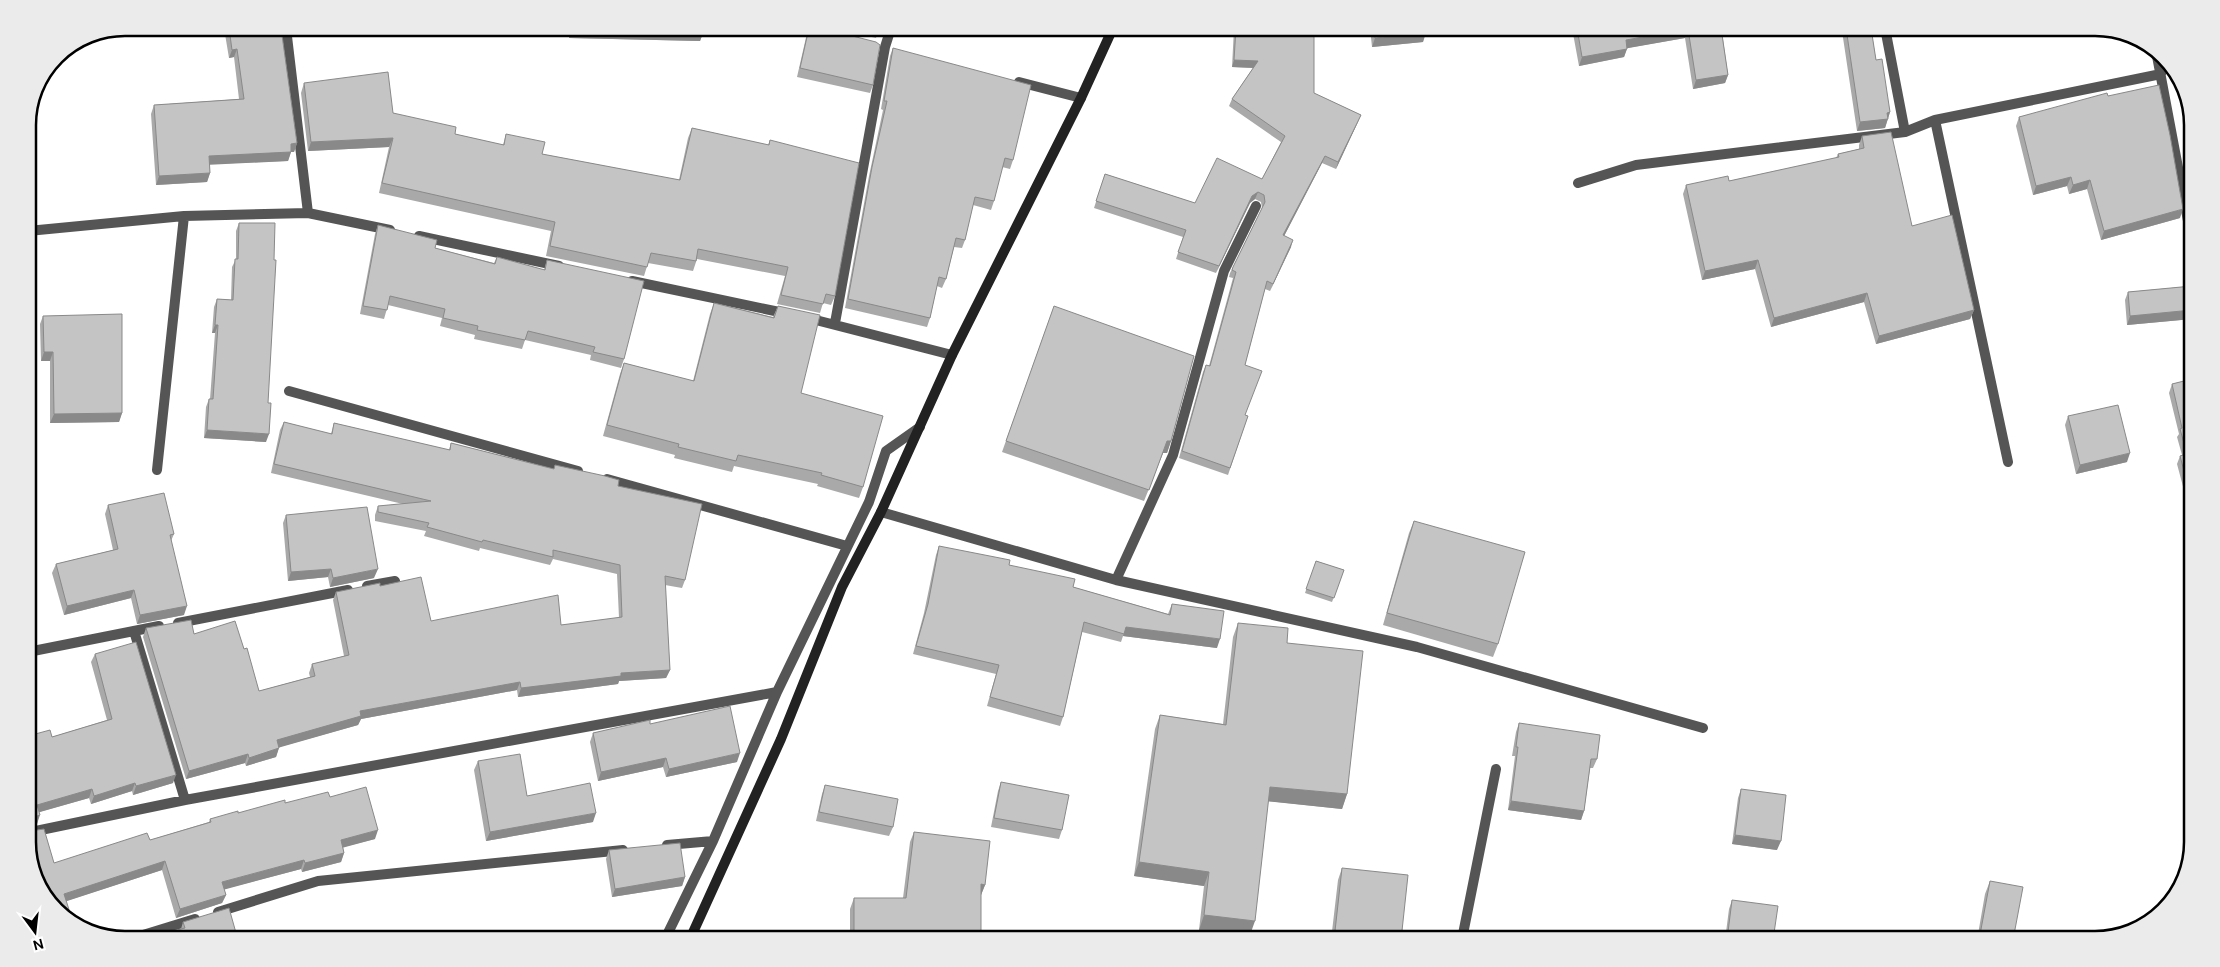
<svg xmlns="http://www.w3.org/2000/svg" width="2220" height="967" font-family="'DM Sans',sans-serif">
  <rect width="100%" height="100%" fill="#fff"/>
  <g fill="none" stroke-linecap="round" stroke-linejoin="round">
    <path stroke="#555" stroke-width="10" d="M286 28 308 213
      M1885 28 1905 132
      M2157 56 2192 242
      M1019 82 1081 98
      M1935 120 2008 462
      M1578 183 1636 165 1905 132 1935 120 2161 74
      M28 231 184 216 308 213 390 230
      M419 236 559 266
      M632 281 789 314
      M808 318 952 355
      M835 323 885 47 891 28
      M289 391 578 471
      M157 470 184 216
      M607 479 847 546
      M881 512 1116 580 1417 647 1703 728
      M1116 580 1173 455 1224 271 1256 206
      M367 586 395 581
      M178 623 348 590
      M134 631 185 800
      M28 652 159 626
      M31 832 185 800 777 692
      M667 845 713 841
      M218 912 318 881 623 850
      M130 939 195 919
      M665 939 713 841 777 692 869 502 886 451 920 427
      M1462 939 1496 769"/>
    <path stroke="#222" stroke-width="10" d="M690 939 781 739 842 587 881 512 952 355 1081 98 1113 28"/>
  </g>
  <path fill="#a9a9a9" d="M224 28H281L297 143 294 152H291L288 161 209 164 210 173 207 182 156 185 151 114 154 105 239 99 234 57 229 58Z
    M301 28H381L302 34Z
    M570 28H705L700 41 569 38Z
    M809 28H821L873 85 870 93 797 77 807 33Z
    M834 28H879L876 38Z
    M1234 28H1314V93L1361 115 1336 169 1322 163 1284 236 1291 247 1270 291 1265 289 1245 365V416H1248L1228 475 1179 458 1203 372 1206 365 1209 366 1233 278 1229 277 1230 273 1233 267 1262 208 1261 202 1255 199 1250 203 1216 273 1176 259 1183 237 1094 208 1105 174 1195 203 1262 179 1281 142 1229 106 1232 99 1253 68 1232 67Z
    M1370 28H1425L1423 42 1372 47Z
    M1572 28H1745L1722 32 1728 75 1725 83 1693 89 1685 38 1627 48 1624 57 1579 66Z
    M1843 28H1871L1876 60 1890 112 1885 128 1857 131 1842 31Z
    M893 48 1013 160 1010 169 1002 167 994 201 991 210 973 205 965 240 962 248 954 247 946 279 942 288 937 286 930 318 927 327 845 308 869 176 883 110 881 109 890 56Z
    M304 83 393 113 455 134 503 145 506 134 542 154 679 180 688 138 692 128 768 145 770 140 835 296 831 305 823 303 820 313 777 304 785 276 697 259 693 271 648 263 644 276 546 256 551 231 379 193 389 147 308 151 301 93Z
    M2108 96 2180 218 2101 240 2087 189 2069 194 2067 186 2033 195 2016 126 2019 117Z
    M1862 136 1912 226 1974 310 1970 319 1876 344 1864 302 1771 327 1755 269 1702 280 1683 194 1686 185 1729 181 1836 158 1838 154 1859 149V145Z
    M2192 165V203L2186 175 2190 166Z
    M239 223 266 442 204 438 206 407 209 399H210L215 333H212L214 307 217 299 231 300 232 267 236 259V231Z
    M378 225 435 248 494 263 497 257 544 270 547 260 624 359 621 368 590 360 591 355 525 340 522 349 474 339 475 335 440 326 442 318 388 305 384 319 360 314 375 234Z
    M2192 286V319L2127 325 2125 300 2128 292Z
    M714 303 773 317 778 306 801 393 863 487 859 498 817 486 818 484 734 466 732 472 674 458 675 455 603 436 620 374 624 363 693 381 710 314Z
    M1054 306 1171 441 1167 453H1163L1144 501 1002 452Z
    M43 316 122 413 119 422 50 423V361H41L40 324Z
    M2192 379V492L2185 494 2177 464 2180 456 2182 455 2177 437 2179 434 2169 393 2172 384Z
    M2068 416 2127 462 2076 474 2065 425Z
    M284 422 331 434 334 423 449 450 451 443 554 469 555 465 618 486 685 580 682 588 665 585 670 670 666 678 619 681 618 684 518 697 517 690 361 719 358 725 279 747 276 757 246 766 245 763 186 779 143 637 146 628 194 634 244 649 259 691 310 677 309 673 312 664 344 656 333 600 336 592 380 586 431 621 561 625 619 618 617 574 553 559 550 565 480 548 479 551 424 536 426 531 375 521V515L378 506 403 504 271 473 280 430Z
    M108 505 174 534 171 541 184 615 137 624 131 598 64 615 52 573 56 564 113 550 105 514Z
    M286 515 374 578 330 587 328 577 288 581 283 523Z
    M1414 521 1498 644 1493 657 1383 625 1409 533Z
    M939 546 1009 565 1073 587 1168 614 1172 604 1217 648 1123 636 1121 642 1082 632 1063 717 1060 726 987 706 996 674 913 654 924 613 936 555Z
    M1316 561 1344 570 1332 602 1305 593Z
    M1238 623 1287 643 1347 794 1342 809 1268 801 1250 935 1199 930 1204 886 1134 876 1155 729 1160 715 1223 724 1233 637Z
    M95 654 173 783 133 795 132 791 91 804 89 798 39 812 37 824 28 827V736L52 737 107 720 91 662Z
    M1519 723 1597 759 1593 768H1590L1584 811 1581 820 1508 810 1515 756H1512L1516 732Z
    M650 724 737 762 666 777 663 767 598 781 590 742 593 733Z
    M478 761 527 796 593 822 486 841 474 770Z
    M1001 782 1062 830 1059 839 991 827 998 791Z
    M825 785 893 827 889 836 816 821 822 794Z
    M1741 789 1777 850 1732 844 1738 798Z
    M330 797 375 839 343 847 344 853 341 862 302 872 301 869 224 889 226 895 222 903 176 918 162 870 66 901 54 863 150 840 209 822 210 819 285 803Z
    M914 832 985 885 981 895V939L850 940V909L854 898H903L910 842Z
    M609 850 685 877 682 886 612 897 606 859Z
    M1342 868 1401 940H1331L1338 880Z
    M1990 881 2013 940H1977L1985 894Z
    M1732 900 1773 940H1725L1729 909Z
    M183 922 238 940H146L147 937 181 929Z"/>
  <path fill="#898989" d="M304 28H381L302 34Z
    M573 28H705L700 41 569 38Z
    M1719 28H1745L1717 33Z
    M1688 29 1685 38 1623 49 1626 40Z
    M1426 33 1423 42 1372 47 1375 38Z
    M237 49 234 57 229 58 232 50Z
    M1627 49 1624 57 1579 66 1582 57Z
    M1234 60 1258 61 1256 68 1232 67Z
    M1728 75 1725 83 1693 89 1696 80Z
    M1890 112 1885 128 1857 131 1860 122Z
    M1361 115 1358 122 1336 169 1338 162Z
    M393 138 389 147 308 151 311 142Z
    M297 143 294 152H289H291L288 161 205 165 209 156Z
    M1325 156 1322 163 1281 242 1283 235Z
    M210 173 207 182 156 185 159 176Z
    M2071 177 2067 186 2033 195 2036 186Z
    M2090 180 2087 189 2069 194 2073 185Z
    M1258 192 1255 199 1250 203 1216 273 1219 266 1252 196Z
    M2183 209 2180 218 2101 240 2104 231Z
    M1293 240 1291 247 1270 291 1273 284Z
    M1758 260 1755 269 1702 280 1705 271Z
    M1867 293 1864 302 1771 327 1774 318Z
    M1974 310 1970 319 1876 344 1879 336Z
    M2192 310V319L2127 325 2130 316Z
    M215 325H218L215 333H212Z
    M44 352H53L50 361H41Z
    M122 413 119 422 50 423 54 414Z
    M207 430 269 434 266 442 204 438Z
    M1167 441H1171L1167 453H1163L1144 501Z
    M2130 453 2127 462 2076 474 2080 465Z
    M2192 485V492L2185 494 2188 486Z
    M331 569 328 577 288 581 291 572Z
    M378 569 374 578 330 587 333 578Z
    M134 590 131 598 64 615 67 606Z
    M187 606 184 615 137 624 140 615Z
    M1126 627 1220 639 1217 648 1123 636Z
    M670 670 666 678 619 681 618 684 518 697 521 688 621 673Z
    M520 682 517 690 361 719 358 725 274 749 277 740 360 711Z
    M279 748 276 757 246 766 249 758Z
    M740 753 737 762 666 777 669 769Z
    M248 754 245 763 186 779 189 771Z
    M666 758 663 767 598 781 601 772Z
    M176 775 173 783 133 795 136 786Z
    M135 783 132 791 91 804 94 796Z
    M1270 787 1347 794 1342 809 1265 801Z
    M92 789 89 798 33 814 37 805Z
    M1511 801 1584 811 1581 820 1508 810Z
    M596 813 593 822 486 841 490 832Z
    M40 815 37 824 28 827V819Z
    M378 830 375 839 338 849 341 840Z
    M1735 835 1781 841 1777 850 1732 844Z
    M344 853 341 862 302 872 305 863Z
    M304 860 301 869 219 891 222 882Z
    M165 861 162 870 61 903 64 894Z
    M1139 862 1209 872 1204 886 1134 876Z
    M685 877 682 886 612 897 615 889Z
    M981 884 985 885 981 895Z
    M226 895 222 903 176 918 180 909Z
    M1204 915 1255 921 1250 935 1199 930Z
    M854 939H893L854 940Z"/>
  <path fill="#c4c4c4" stroke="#898989" d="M229 28H281L297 143 291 144V152L209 156 210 173 159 176 154 105 244 99 237 49 232 50Z
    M809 28H821L876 42 880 45 873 85 800 68Z
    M1236 28H1314V93L1361 115 1338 162 1325 156 1283 235 1293 240 1273 284 1267 281 1245 365 1262 371 1245 415 1248 416 1230 468 1182 451 1206 365 1210 366 1236 272 1232 270 1233 267 1265 202 1264 195 1258 192 1252 196 1219 266 1178 252 1186 230 1096 201 1105 174 1195 203 1217 158 1262 179 1285 136 1232 99 1258 61 1234 60Z
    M1374 28H1425L1426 33 1375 38Z
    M1577 28H1721L1728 75 1696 80 1688 29 1626 40 1627 49 1582 57Z
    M1846 28H1871L1876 60 1882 59 1890 112 1887 113 1888 119 1860 122Z
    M893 48 1031 85 1013 160 1005 158 994 201 975 197 965 240 956 238 946 279 939 277 930 318 848 299 872 167 887 101H884Z
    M388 72 393 113 456 127 455 134 504 145 506 134 545 142 542 154 680 180 692 128 769 145 770 140 859 163 835 296 826 294 823 304 781 295 788 267 698 249 696 261 651 253 647 267 550 246 555 222 382 183 393 138 311 142 304 83Z
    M2159 85 2170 135 2183 209 2104 231 2090 180 2073 185 2071 177 2036 186 2019 117 2107 93 2108 96Z
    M1891 132 1912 226 1952 215 1974 310 1879 336 1867 293 1774 318 1758 260 1705 271 1686 185 1728 176 1729 181 1839 157 1838 154 1864 148 1862 136Z
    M2192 165V181L2190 166Z
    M239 223H275L274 260H276L268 403H271L269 434 207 430 209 399H213L218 325H215L217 299 233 300 235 259H238Z
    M378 225 437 240 435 248 495 264 497 257 545 270 547 260 644 281 624 359 593 352 595 347 528 331 525 340 477 330 478 326 443 318 445 309 390 296 387 310 363 306Z
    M2192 286V310L2130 316 2128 292Z
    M714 303 774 318 778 306 820 315 801 393 883 416 863 487 821 475 822 473 738 455 736 461 678 447 679 444 607 425 624 363 694 381Z
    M1054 306 1194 356 1171 441H1167L1149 490 1006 441Z
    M122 314V413L54 414 53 352H44L43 316Z
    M2192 379V485L2188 486 2180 456 2187 454 2180 429 2182 428 2172 384Z
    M2118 405 2130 453 2080 465 2068 416Z
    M284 422 332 434 334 423 450 450 451 443 554 469 555 465 605 476 619 480 618 486 702 504 685 580 665 576 670 670 621 673V676L521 688 520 682 360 711 361 716 277 740 279 748 249 758 248 754 189 771 146 628 191 620 194 634 235 621 244 649 247 648 259 691 315 676 312 664 349 655 336 592 380 583V586L421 577 431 621 558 595 561 625 622 617 620 565 553 550V557L483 540 482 542 427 527 429 523 378 512V506L431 501 274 464Z
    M164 493 174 534 170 535 187 606 140 615 134 590 67 606 56 564 118 549 108 505Z
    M367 507 378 569 333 578 331 569 291 572 286 515Z
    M1414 521 1525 552 1498 644 1387 613Z
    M939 546 1010 560 1009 565 1075 579 1073 587 1170 615 1172 604 1224 611 1220 639 1126 627 1124 634 1084 622 1063 717 990 697 999 665 916 646 928 604Z
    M1316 561 1344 570 1334 598 1306 589Z
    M1238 623 1288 628 1287 643 1363 651 1347 794 1270 787 1255 921 1204 915 1209 872 1139 862 1160 715 1226 725Z
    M136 642 176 775 136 786 135 783 94 796 92 789 37 805 40 815 28 819V736L50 730 52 737 112 719 95 654Z
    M730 706 740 753 669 769 666 758 601 772 593 733 650 720V724Z
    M1519 723 1600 735 1597 759H1591L1584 811 1511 801 1518 747H1516Z
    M520 754 527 796 590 783 596 813 490 832 478 761Z
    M1001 782 1069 795 1062 830 994 818Z
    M825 785 898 799 893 827 819 812Z
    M366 787 378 830 341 840 344 853 305 863 304 860 222 882 226 895 180 909 165 861 64 894 72 919 48 901 28 848V829L30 831 44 829 54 863 147 833 150 840 211 822 210 819 238 811V813L285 800V803L328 792 330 797Z
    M1741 789 1786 795 1781 841 1735 835Z
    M914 832 990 841 985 885 981 884V939H854V898H906Z
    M680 843 685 877 615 889 609 850Z
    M1342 868 1408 875 1401 940H1334Z
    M1990 881 2023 887 2013 940H1979Z
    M1732 900 1778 906 1773 940H1727Z
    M229 908 238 940H147V937L185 928 183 922Z"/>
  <path d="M0 0H2220V967H0ZM125 36H2095A89 89 0 0 1 2184 125V842A89 89 0 0 1 2095 931H125A89 89 0 0 1 36 842V125A89 89 0 0 1 125 36Z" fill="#ebebeb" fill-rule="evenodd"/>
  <path fill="none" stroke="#000" stroke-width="2.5" d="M125 36H2095A89 89 0 0 1 2184 125V842A89 89 0 0 1 2095 931H125A89 89 0 0 1 36 842V125A89 89 0 0 1 125 36Z"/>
  <g transform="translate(35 932) rotate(165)" stroke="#ffffff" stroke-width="4" paint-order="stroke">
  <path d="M0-4L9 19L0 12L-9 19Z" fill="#000000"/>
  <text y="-8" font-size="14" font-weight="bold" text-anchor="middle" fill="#000000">N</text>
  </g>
</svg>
